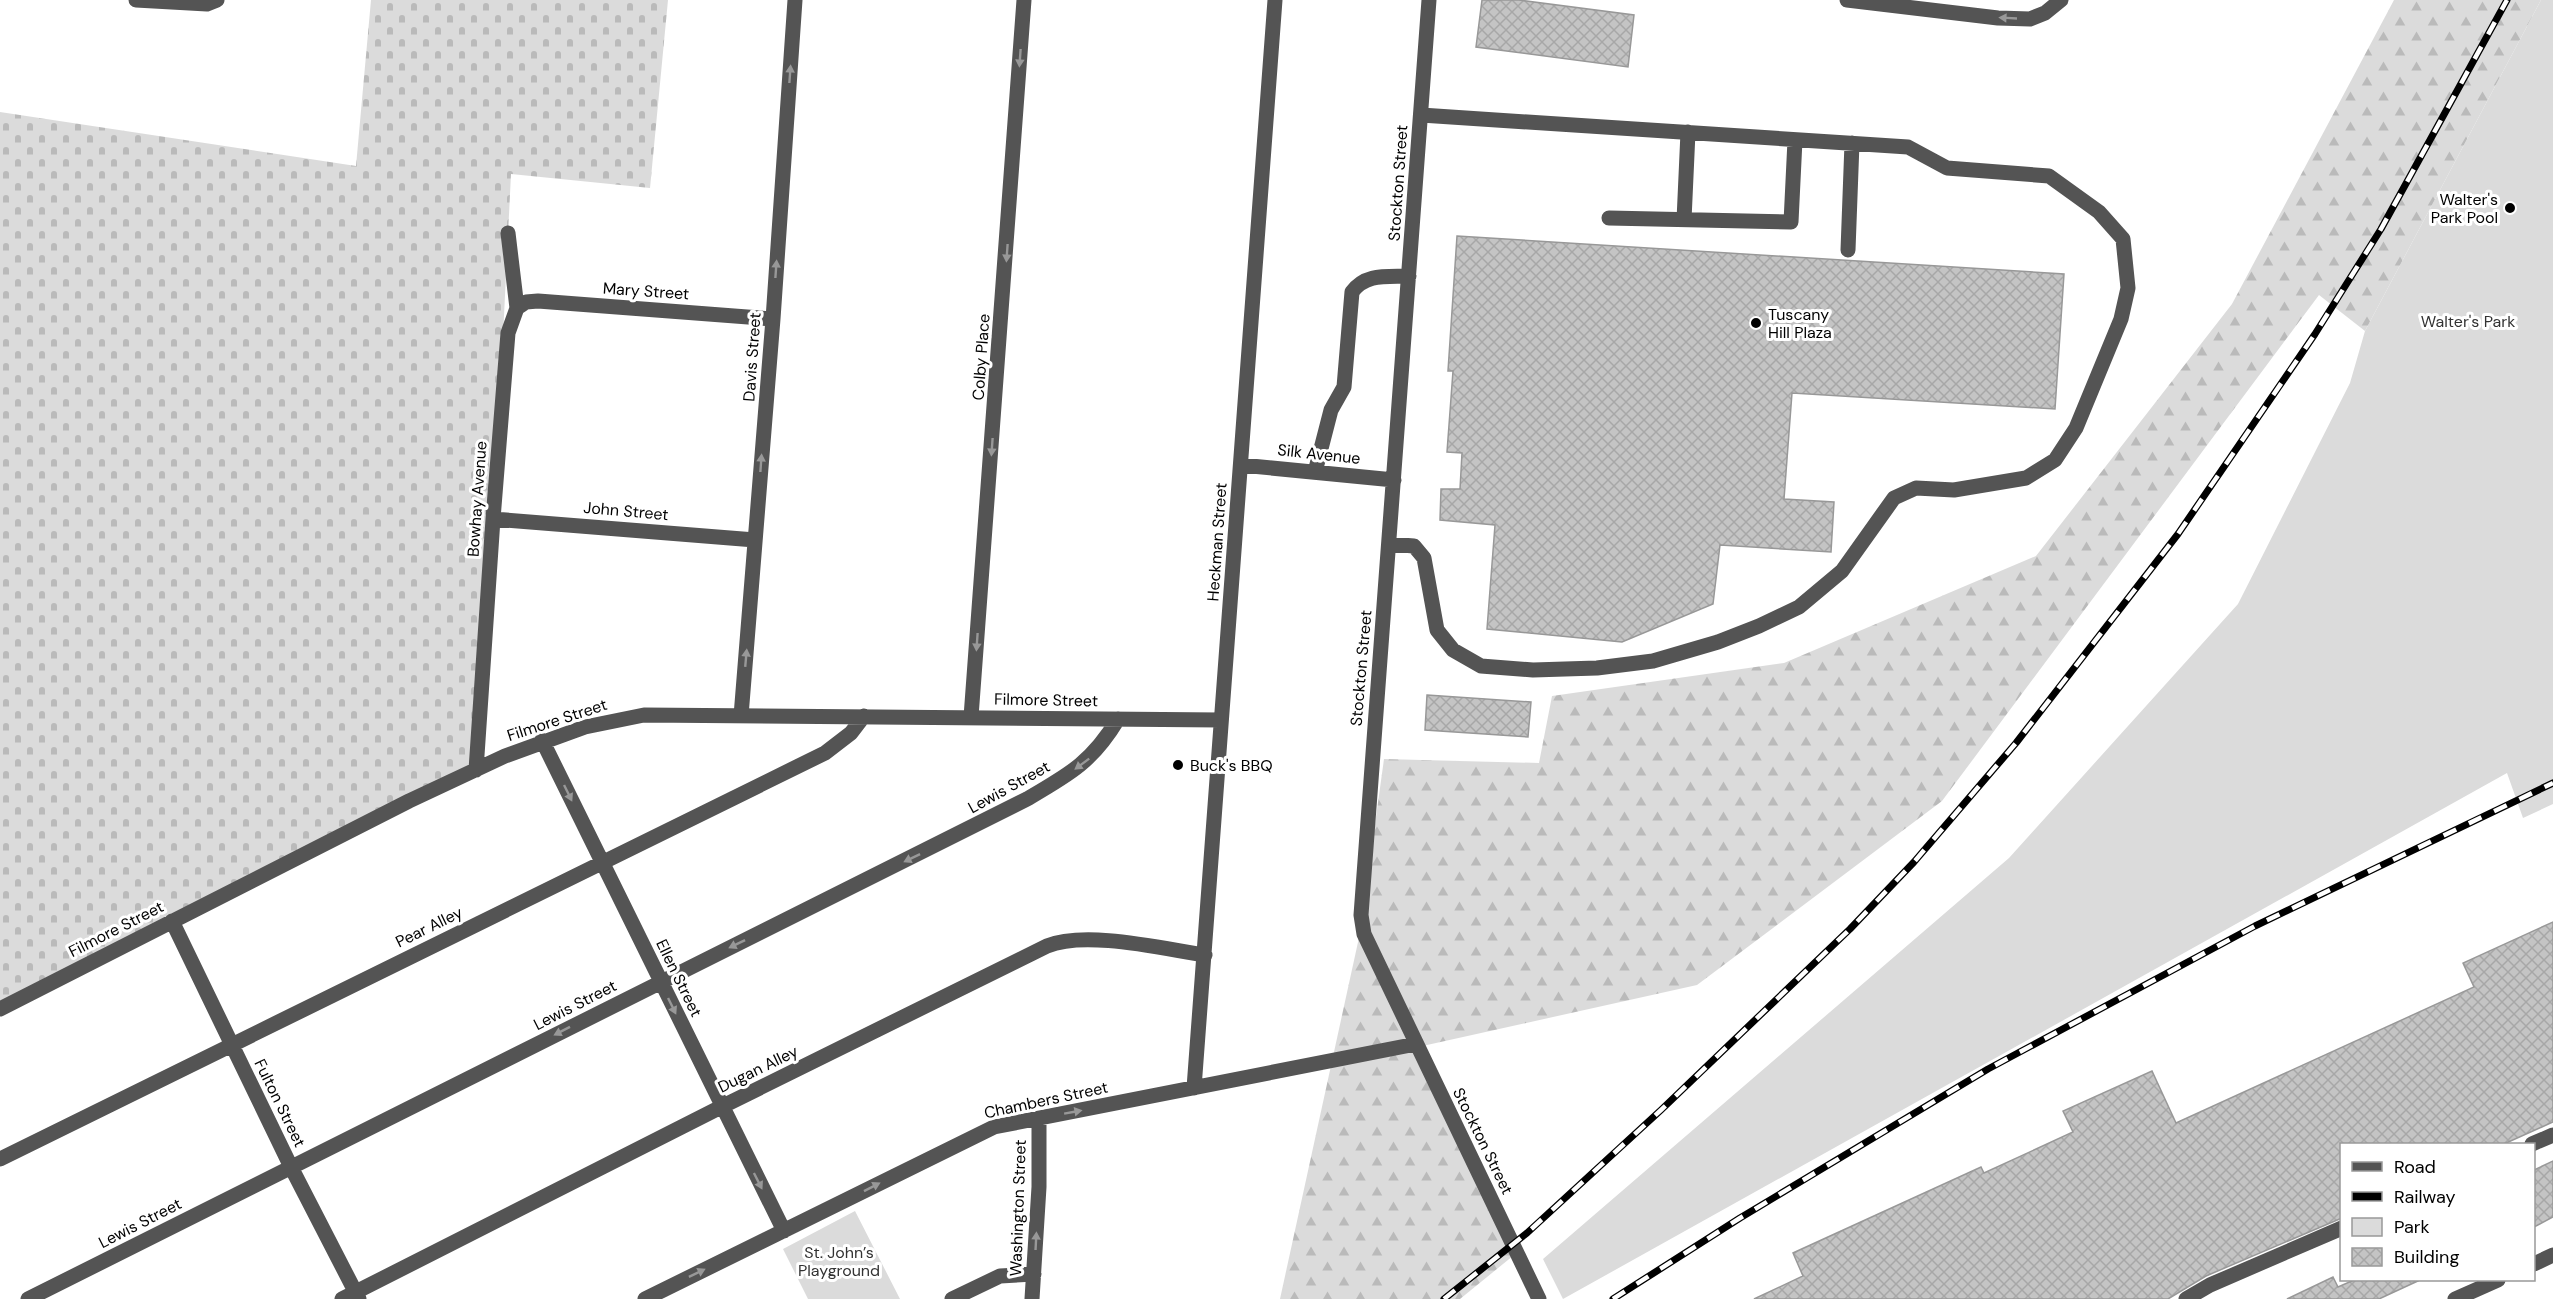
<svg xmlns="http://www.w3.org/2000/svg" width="2553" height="1299" font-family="'DM Sans',sans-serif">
  <defs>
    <pattern id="forest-firs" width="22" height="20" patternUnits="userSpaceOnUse" patternTransform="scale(1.5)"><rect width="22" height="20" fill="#dbdbdb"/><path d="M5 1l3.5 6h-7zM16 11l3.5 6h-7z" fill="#bababa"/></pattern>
    <pattern id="cemetery-stones" width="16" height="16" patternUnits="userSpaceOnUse" patternTransform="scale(1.5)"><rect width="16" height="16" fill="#dbdbdb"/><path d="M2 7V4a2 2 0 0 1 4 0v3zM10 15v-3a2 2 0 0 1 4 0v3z" fill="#bababa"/></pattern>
    <pattern id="building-cross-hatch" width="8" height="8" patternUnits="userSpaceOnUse" patternTransform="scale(1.5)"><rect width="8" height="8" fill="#c4c4c4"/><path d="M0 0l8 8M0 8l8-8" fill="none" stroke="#a7a7a7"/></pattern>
  </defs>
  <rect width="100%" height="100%" fill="#fff"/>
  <path fill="#dbdbdb" d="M2541 0H2553V804L2523 818 2507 773 1563 1299 1543 1259 2009 858 2238 604 2350 383 2365 331Z
    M855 1211 900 1299H808L783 1249Z"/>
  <path fill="url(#forest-firs)" d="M2394 0H2541L2365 331 2319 295 1942 801 1697 985 1418 1047 1519 1251 1460 1299H1280L1360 933 1384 759 1539 763 1552 696 1784 663 2036 556 2232 304Z"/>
  <path fill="url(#cemetery-stones)" d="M371 0H668L650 188 511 174 482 761 0 1006V112L356 166Z"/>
  <path fill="url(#building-cross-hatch)" stroke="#989898" stroke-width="1.5" d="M1482 0H1519L1634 15 1628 67 1476 47Z
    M1457 236 2064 274 2055 409 1792 393 1784 499 1834 502 1831 552 1720 545 1713 604 1622 642 1487 629 1495 525 1440 520 1441 489H1460L1462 453 1447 452 1453 371H1448Z
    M1427 695 1531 702 1528 737 1425 730Z
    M2553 922V1122L2504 1144H2342V1218L2206 1276 2168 1299H1754L1803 1276 1793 1253 1981 1167 1984 1173 2073 1132 2063 1111 2152 1071 2176 1123 2474 987 2463 963Z
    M2553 1161V1217L2534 1227V1170Z
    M2333 1277 2338 1287 2354 1280H2420L2379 1299H2287Z"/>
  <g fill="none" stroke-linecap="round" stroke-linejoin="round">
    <path stroke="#545454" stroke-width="15" d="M136 0 207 4 217 0
      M1429 0 1361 915 1364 934 1539 1299
      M1847 0 1998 18 2030 19 2045 13 2061 0
      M1609 218 1791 222 1795 140
      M1684 220 1688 132
      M1848 250 1852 143
      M517 308 526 302 538 301 773 319
      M1241 465 1394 480
      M1315 472 1331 410 1344 387 1352 292C1366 273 1387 277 1409 276
      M493 519 755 540
      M1389 544 1414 546 1424 558 1437 630 1453 650 1481 666 1533 670 1597 668 1653 661 1718 642 1759 626 1799 607 1842 571 1894 498 1916 488 1954 490 2026 478 2055 460 2076 428 2121 319 2128 288 2123 239 2099 212 2049 176 1947 168 1908 147 1421 115
      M741 716 773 319 795 0
      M971 717 1024 0
      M542 740 784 1231
      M476 770 493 519 508 333 517 308 508 233
      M172 921 291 1167 359 1299
      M0 1009 409 801 505 756 585 727 644 715 1221 720
      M1194 1088 1275 0
      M2532 1144 2553 1135
      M0 1159 825 753 851 733 864 716
      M2534 1264 2553 1255
      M28 1299 1027 799C1070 774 1092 762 1118 719
      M342 1299 721 1107 1047 946C1086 930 1164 949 1205 955
      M645 1299 994 1127 1416 1044
      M952 1299 1000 1276 1034 1274
      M1032 1299 1039 1187V1118
      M2186 1299 2210 1285 2342 1228
      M2455 1299 2498 1280"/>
    <g stroke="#000" stroke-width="7">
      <path id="rail" d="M1444 1299 1527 1233 1661 1110 1850 929 1914 862 2016 743 2178 534 2315 334 2381 229 2507 0
        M1613 1299 1740 1218 1988 1069 2255 926 2553 783"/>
    </g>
    <use href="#rail" stroke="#fff" stroke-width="4.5" stroke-dasharray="14" stroke-linecap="butt"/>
  </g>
  <defs><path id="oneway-solid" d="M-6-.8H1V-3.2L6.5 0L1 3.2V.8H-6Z" transform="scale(1.5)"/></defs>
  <g fill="#989898">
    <use href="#oneway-solid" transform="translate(2008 18) rotate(-177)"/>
    <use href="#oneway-solid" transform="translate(1020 58) rotate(94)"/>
    <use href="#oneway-solid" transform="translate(790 74) rotate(-86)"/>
    <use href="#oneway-solid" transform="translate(1007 253) rotate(94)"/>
    <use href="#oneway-solid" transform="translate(776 269) rotate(-86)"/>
    <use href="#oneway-solid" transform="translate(992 447) rotate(94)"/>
    <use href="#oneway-solid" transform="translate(761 463) rotate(-86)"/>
    <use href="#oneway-solid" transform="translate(977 642) rotate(94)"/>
    <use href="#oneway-solid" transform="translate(746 658) rotate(-85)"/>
    <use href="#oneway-solid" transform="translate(1082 764) rotate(143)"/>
    <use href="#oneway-solid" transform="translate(568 793) rotate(64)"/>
    <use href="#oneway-solid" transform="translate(912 858) rotate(154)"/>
    <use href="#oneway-solid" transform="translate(737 944) rotate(154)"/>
    <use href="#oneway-solid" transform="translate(672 1006) rotate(64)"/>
    <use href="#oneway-solid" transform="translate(562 1031) rotate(153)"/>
    <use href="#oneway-solid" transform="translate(1073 1112) rotate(-10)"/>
    <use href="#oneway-solid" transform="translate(758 1181) rotate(63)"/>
    <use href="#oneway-solid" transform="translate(872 1187) rotate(-27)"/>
    <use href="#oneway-solid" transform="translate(1036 1241) rotate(-87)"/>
    <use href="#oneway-solid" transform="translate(697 1273) rotate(-26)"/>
  </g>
  <g fill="#000" stroke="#fff" stroke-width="2">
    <circle cx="2510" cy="208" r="6"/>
    <circle cx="1756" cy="323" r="6"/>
    <circle cx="1178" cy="765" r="6"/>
  </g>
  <g text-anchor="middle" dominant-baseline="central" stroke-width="6" stroke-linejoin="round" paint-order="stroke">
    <g font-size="16" fill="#000" stroke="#fff">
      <text transform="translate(1398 183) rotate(-86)">Stockton Street</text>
      <text transform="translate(646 291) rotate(4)">Mary Street</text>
      <text transform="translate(752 357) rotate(-86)">Davis Street</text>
      <text transform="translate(981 357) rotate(-86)">Colby Place</text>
      <text transform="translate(1319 454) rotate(6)">Silk Avenue</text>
      <text transform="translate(477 499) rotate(-86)">Bowhay Avenue</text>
      <text transform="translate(626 511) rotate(5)">John Street</text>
      <text transform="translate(1217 542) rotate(-86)">Heckman Street</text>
      <text transform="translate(1361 668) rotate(-85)">Stockton Street</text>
      <text transform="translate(1046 700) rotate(1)">Filmore Street</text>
      <text transform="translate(557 720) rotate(-18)">Filmore Street</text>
      <text transform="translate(1009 787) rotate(-29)">Lewis Street</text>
      <text transform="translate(429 927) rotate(-26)">Pear Alley</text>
      <text transform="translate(116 929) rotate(-27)">Filmore Street</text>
      <text transform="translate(679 978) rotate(64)">Ellen Street</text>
      <text transform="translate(575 1005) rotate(-27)">Lewis Street</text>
      <text transform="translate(758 1069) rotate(-26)">Dugan Alley</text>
      <text transform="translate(1046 1100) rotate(-12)">Chambers Street</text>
      <text transform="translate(280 1103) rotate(64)">Fulton Street</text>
      <text transform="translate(1483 1141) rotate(64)">Stockton Street</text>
      <text transform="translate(1018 1208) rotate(-88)">Washington Street</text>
      <text transform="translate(140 1223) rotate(-27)">Lewis Street</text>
    </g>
    <g font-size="16" fill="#000" stroke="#fff" text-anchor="start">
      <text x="2498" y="199" text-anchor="end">Walter's<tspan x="2498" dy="18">Park Pool</tspan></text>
      <text x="1768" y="314">Tuscany<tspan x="1768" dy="18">Hill Plaza</tspan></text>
      <text x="1190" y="765">Buck's BBQ</text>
    </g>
    <g font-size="16" fill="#323232" stroke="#fff">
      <text x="2468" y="321">Walter's Park</text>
      <text x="839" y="1252">St. John’s<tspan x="839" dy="18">Playground</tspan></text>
    </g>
  </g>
  <rect x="2340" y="1143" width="195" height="138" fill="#ffffff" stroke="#999999" stroke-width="1.5"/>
  <rect x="2352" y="1162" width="30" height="9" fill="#545454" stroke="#999999" stroke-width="1.5"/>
  <text x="2394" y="1173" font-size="18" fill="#000000">Road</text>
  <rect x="2352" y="1192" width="30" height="9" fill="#000000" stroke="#999999" stroke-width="1.5"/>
  <text x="2394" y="1203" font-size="18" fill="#000000">Railway</text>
  <rect x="2352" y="1218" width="30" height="18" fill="#dbdbdb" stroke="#999999" stroke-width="1.5"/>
  <text x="2394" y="1233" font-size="18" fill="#000000">Park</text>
  <rect x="2352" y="1248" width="30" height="18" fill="url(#building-cross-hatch)" stroke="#999999" stroke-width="1.5"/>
  <text x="2394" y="1263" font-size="18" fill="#000000">Building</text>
</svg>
